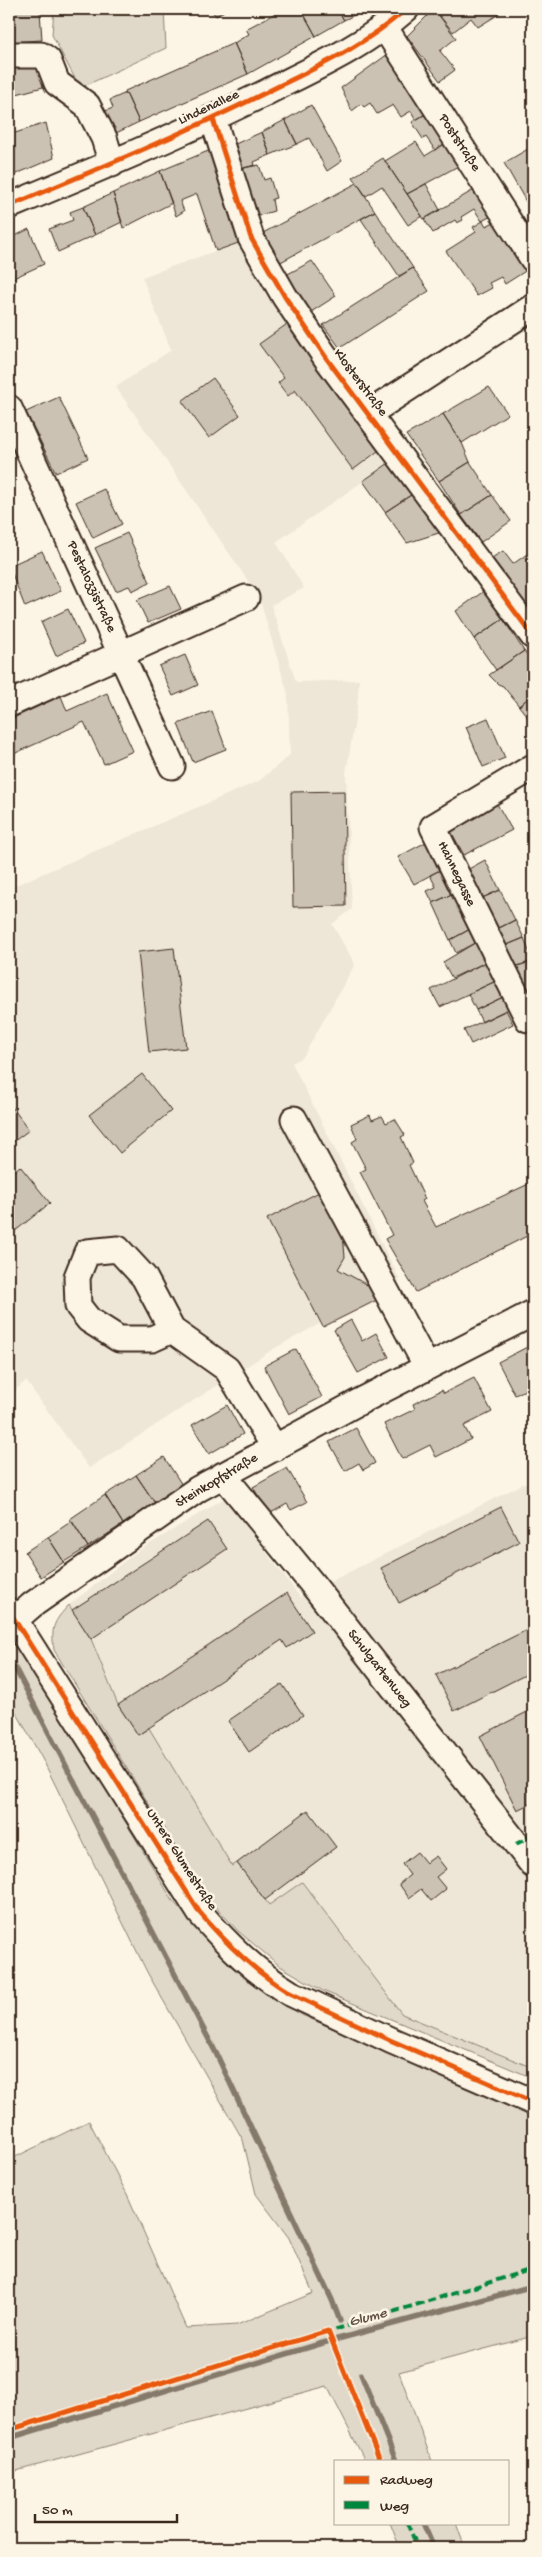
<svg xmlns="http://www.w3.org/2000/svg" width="542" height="2557" font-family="'Gochi Hand',sans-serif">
  <rect width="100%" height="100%" fill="#fcf5e5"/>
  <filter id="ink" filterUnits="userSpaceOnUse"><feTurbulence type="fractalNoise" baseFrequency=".02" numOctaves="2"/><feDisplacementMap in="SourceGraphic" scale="10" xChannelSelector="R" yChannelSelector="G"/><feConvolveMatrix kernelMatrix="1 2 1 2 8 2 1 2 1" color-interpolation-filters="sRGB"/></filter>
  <g filter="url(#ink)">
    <path fill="#eee6d6" d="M241 242 267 294 290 322 259 344 284 378 278 383 288 396 295 390 352 469 382 448 392 461 276 542 304 588 271 605 296 682 359 680 357 708 346 773 352 909 332 924 355 964 303 1057 292 1063 400 1280 275 1348 89 1468 26 1381 9 1395V888L259 781 290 755 288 694 259 597 116 387 171 350 142 277Z
      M533 1479V2068L402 2014 302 1882 269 1906 237 1863 232 1867 149 1728 138 1735 118 1705 91 1639 69 1605 135 1553 225 1498 300 1597Z"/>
    <path fill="#e0d8c8" stroke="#8e8173" d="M54 9H164L166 48 80 88 52 35Z
      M69 1605 91 1639 118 1705 138 1735 149 1728 232 1866 237 1863 269 1905 302 1882 402 2014 533 2068V2078L323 1991 280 1966 238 1931 204 1894 54 1650C51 1627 53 1622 69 1605Z
      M9 1628 173 1901 233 1968 302 2015 533 2116V2336L399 2372 432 2461H365L327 2386 9 2473V2160L89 2121 127 2194 186 2328 237 2325 313 2293 289 2238 256 2194 243 2140 147 1972 45 1764 9 1699Z
      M390 2523H456L465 2548H400Z"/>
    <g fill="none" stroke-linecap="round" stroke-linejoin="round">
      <path stroke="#85796b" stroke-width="5.5" d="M15 1668 216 2053 332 2300 340 2321
        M361 2374 396 2461
        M9 2438 323 2343 533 2286
        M423 2523 434 2548"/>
    </g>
    <path fill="#ccc2b3" stroke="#3b2a1e" d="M9 9H37V11H40L42 40 9 42Z
      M210 9H227L216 16Z
      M283 9H301L316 36 248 74 234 43 249 34 246 29Z
      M301 9H337L344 20 316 36Z
      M337 9H367L344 20Z
      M434 9 456 38 440 51 455 70 440 81 407 36Z
      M434 9H496L499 14 478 27 471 18 453 32Z
      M234 43 248 74 139 122 125 91Z
      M388 54 427 113 416 120 411 111 401 117 393 105 377 114 370 103 364 107 361 104 352 111 341 88Z
      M41 61 43 87 9 96V69Z
      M126 93 139 122 114 134 105 111 113 108 110 100Z
      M311 105 342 161 327 171 309 138 297 144 285 120Z
      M427 113 446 143 435 150 426 137 423 139 412 122Z
      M285 120 297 144 270 155 262 132Z
      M46 123 54 158 9 177V135Z
      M262 132 270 155 254 162 255 165 239 169 233 145Z
      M416 142 425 156 446 143 460 165 407 194 385 161Z
      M533 146V214L504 163Z
      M213 149 241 242 216 251 197 194 180 201 184 211 176 216 160 171Z
      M383 158 422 216 408 225 382 186 366 196 353 177Z
      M259 165 264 180 270 178 276 198 272 199 274 211 250 218 239 169Z
      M160 171 172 203 123 228 113 193Z
      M357 183 375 211 277 264 261 234Z
      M426 184 440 210 424 219 407 194Z
      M479 187 495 214 482 221 474 209 461 217 463 220 457 223 455 220 433 233 424 219Z
      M113 193 122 222 95 235 83 207Z
      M83 207 95 235 58 252 49 229 73 220 70 212Z
      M375 211 413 268 399 276 361 219Z
      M498 220 527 270 505 284 501 277 489 283 492 288 477 296 446 251 476 232 473 227 483 221 486 226Z
      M29 229 44 264 9 280V239Z
      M312 261 336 296 311 312 284 276Z
      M413 268 429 291 340 348 323 325Z
      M290 322 382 448 353 470 295 390 288 396 278 383 284 378 259 344Z
      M213 378 240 415 209 438 182 401Z
      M489 387 508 414 462 443 443 414Z
      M59 397 88 458 56 473 26 412Z
      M443 414 462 443 470 462 439 481 406 435Z
      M392 461 414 493 385 512 363 481Z
      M470 462 492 495 461 515 439 481Z
      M104 489 122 524 93 538 76 502Z
      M414 493 442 532 407 543 385 512Z
      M492 495 511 521 481 542 461 515Z
      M127 533 150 582 132 591 129 586 116 591 95 548Z
      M42 551 61 591 25 607 9 566Z
      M503 551 513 564 530 552 533 556V599L526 605 490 559Z
      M170 586 181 609 148 623 137 600Z
      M484 591 503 619 474 639 456 611Z
      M68 609 84 643 56 656 41 622Z
      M503 619 524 651 496 670 474 639Z
      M524 651 533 662V694L519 706 503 686 498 684 489 675Z
      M185 655 198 685 173 696 159 666Z
      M107 693 133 751 104 764 84 722 9 756V720L61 696 67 711Z
      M533 694V724L519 706Z
      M212 711 226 749 193 762 178 724Z
      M488 718 505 758 483 767 466 727Z
      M344 791 346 906 293 907 291 792Z
      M497 804 512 830 464 855 449 828Z
      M428 841 442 869 414 884 398 857Z
      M485 860 500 890 480 899 465 871Z
      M446 867 458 891 433 903 427 891 436 887 430 875Z
      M500 890 515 920 495 930 480 899Z
      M458 891 474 927 450 940 433 903Z
      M515 920 524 938 502 947 495 930Z
      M474 927 480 940 456 953 450 940Z
      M524 938 533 961 511 968 502 947Z
      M480 940 488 961 452 978 443 962Z
      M174 948 186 1048 149 1052 138 952Z
      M488 961 496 981 440 1007 431 990Z
      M533 961V1005L511 968Z
      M496 981 503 997 476 1010 468 994Z
      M503 997 509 1009 482 1022 476 1010Z
      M506 1010 513 1024 471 1044 464 1030Z
      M142 1074 171 1111 120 1153 89 1115Z
      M9 1103 29 1130 9 1145Z
      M370 1115 372 1120 382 1116 386 1123 395 1119 405 1135 401 1137 413 1163 409 1165 425 1199 422 1201 436 1227 533 1182V1233L416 1292 385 1239 392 1235 360 1172 366 1169 352 1142 357 1139 351 1124Z
      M20 1166 50 1203 9 1236V1175Z
      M325 1189 342 1222 345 1257 338 1269 373 1288 379 1299 323 1327 267 1219Z
      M351 1320 362 1341 376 1333 389 1357 358 1373 334 1330Z
      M533 1344V1386L515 1395 498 1362Z
      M296 1349 322 1397 289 1414 264 1366Z
      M474 1378 492 1412 464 1426 471 1439 436 1457 430 1445 402 1459 384 1424 415 1409 413 1404 442 1390 444 1393Z
      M227 1405 243 1434 209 1454 192 1425Z
      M356 1428 375 1463 363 1470 359 1463 345 1471 329 1442Z
      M164 1457 182 1485 155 1503 136 1475Z
      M287 1468 307 1502 291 1510 287 1504 269 1514 253 1487Z
      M136 1475 155 1503 123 1524 105 1495Z
      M105 1495 123 1524 88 1547 70 1519Z
      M501 1507 519 1542 399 1603 381 1568Z
      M72 1521 88 1547 64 1562 48 1537Z
      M208 1521 227 1549 91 1639 72 1610Z
      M48 1537 64 1562 41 1577 25 1552Z
      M287 1593 312 1631 287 1648 282 1640 138 1735 118 1705Z
      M533 1627V1671L454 1711 436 1675Z
      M282 1684 303 1715 249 1752 228 1721Z
      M533 1709V1802L517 1810 480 1736Z
      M308 1810 336 1847 265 1900 237 1863Z
      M417 1852 426 1863 436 1856 446 1869 436 1877 446 1889 431 1901 421 1889 409 1898 399 1884 410 1875 402 1864Z"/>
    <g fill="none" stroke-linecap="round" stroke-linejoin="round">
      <g stroke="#3b2a1e" stroke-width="29">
        <path id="minor" d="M385 28 533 259
          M9 55H41L48 60 57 83 87 105 104 138 112 164
          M213 119 251 238 285 297 327 359 533 636
          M9 206C96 170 182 134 267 92 317 67 363 47 406 9
          M9 408 172 766
          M368 414 533 307
          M9 704 246 598
          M533 767 433 827 528 1019 533 1016
          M294 1119 427 1367
          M172 1330 152 1339H119L89 1320 78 1306 77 1277 87 1252 118 1249 144 1277 172 1330 227 1369 275 1448
          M223 1475 310 1581 533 1865
          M9 1611 200 1913C227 1944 255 1972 290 1993L390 2040 533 2102
          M9 1625 32 1605 198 1489 355 1404 533 1313"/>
      </g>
      <use href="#minor" stroke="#fcf5e5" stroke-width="25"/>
      <path stroke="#00873e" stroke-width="4" stroke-dasharray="8 4" stroke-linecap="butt" d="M516 1844 533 1835
        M324 2333 533 2269
        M407 2523 418 2548"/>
      <g stroke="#fcf5e5" stroke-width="8">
        <path id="cycleway" d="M213 119 251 238 285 297 327 359 533 636
          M9 206C96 170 182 134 267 92 317 67 363 47 406 9
          M9 1611 200 1913C227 1944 255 1972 290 1993L390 2040 533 2102
          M9 2430 328 2331 380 2461"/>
      </g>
      <use href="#cycleway" stroke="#e8590c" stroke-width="5"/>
    </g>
  </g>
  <g text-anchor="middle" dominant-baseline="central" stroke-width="5" stroke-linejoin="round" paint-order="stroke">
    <g font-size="14" fill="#3b2a1e" stroke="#fcf5e5">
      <text transform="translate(209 108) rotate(-25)">Lindenallee</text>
      <text transform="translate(459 143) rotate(57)">Poststraße</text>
      <text transform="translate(360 383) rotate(53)">Klosterstraße</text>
      <text transform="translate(91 587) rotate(65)">Pestalozzistraße</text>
      <text transform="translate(456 874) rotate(64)">Hahnegasse</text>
      <text transform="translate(217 1481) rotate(-31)">Steinkopfstraße</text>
      <text transform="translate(379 1669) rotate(52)">Schulgartenweg</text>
      <text transform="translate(181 1860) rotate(57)">Untere Glumestraße</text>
    </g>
    <g font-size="15" font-style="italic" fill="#605144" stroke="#fcf5e5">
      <text transform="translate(368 2318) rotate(-15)">Glume</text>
    </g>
  </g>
  <rect width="542" height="2557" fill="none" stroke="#fcf5e5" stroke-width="30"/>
  <rect x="15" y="15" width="512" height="2527" fill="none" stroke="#3b2a1e" stroke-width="2" filter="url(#ink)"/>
  <rect x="334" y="2460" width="175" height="65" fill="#fcf5e5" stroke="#afa495"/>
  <rect x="344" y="2476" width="25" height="8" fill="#e8590c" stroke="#afa495"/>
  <text x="380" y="2484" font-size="15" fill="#3b2a1e">Radweg</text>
  <rect x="344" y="2501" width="25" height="8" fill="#00873e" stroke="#afa495"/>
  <text x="380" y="2510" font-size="15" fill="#3b2a1e">Weg</text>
  <path d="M35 2514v8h142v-8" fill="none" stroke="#3b2a1e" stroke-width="2.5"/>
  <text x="42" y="2514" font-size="15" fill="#3b2a1e" stroke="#fcf5e5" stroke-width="4" paint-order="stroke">50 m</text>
</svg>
